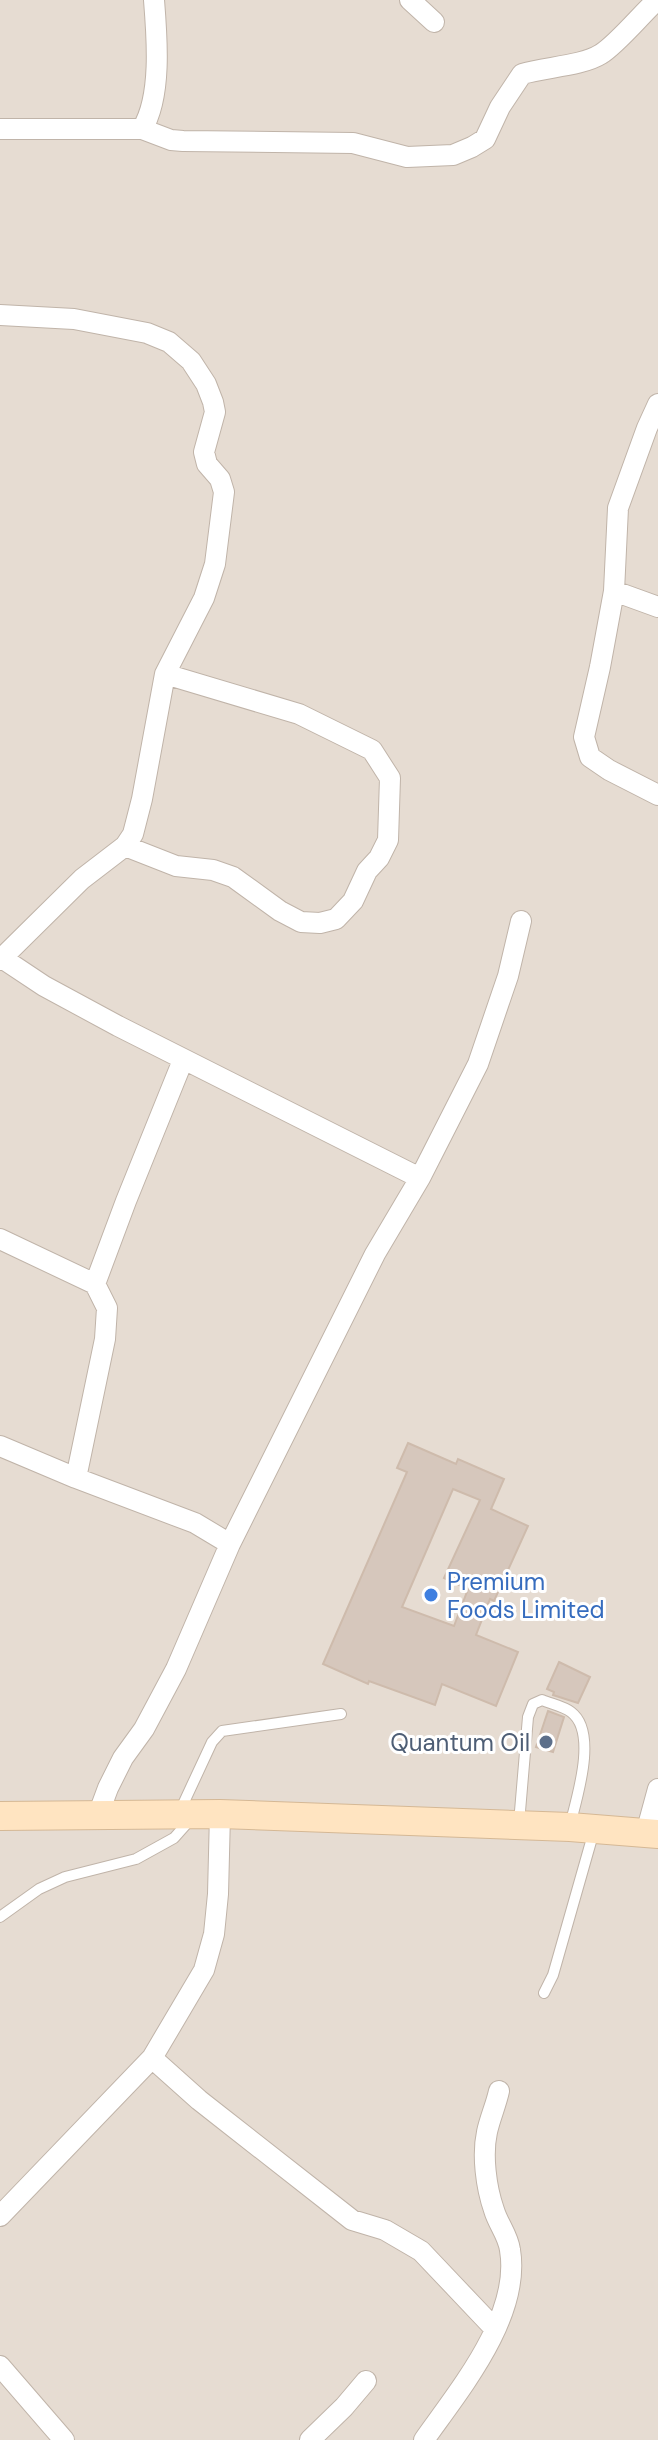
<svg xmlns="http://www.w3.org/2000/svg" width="658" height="2440" font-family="'DM Sans',sans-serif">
  <rect width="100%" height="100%" fill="#f2ebe4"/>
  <path fill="#e6dcd2" d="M0 0H658V2440H0Z"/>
  <path fill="#d6c7bc" stroke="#cebbac" stroke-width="2" fill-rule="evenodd" d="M408 1443 456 1464 458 1459 504 1479 491 1509 528 1526 494 1601 490 1599 476 1635 518 1652 496 1706 442 1684 435 1705 369 1681 368 1684 323 1664 407 1472 397 1468ZM453 1489 480 1500 444 1578 468 1589 454 1626 402 1607Z
    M559 1662 590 1677 578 1703 553 1695 554 1692 547 1689Z
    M548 1711 564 1717 553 1752 536 1747Z"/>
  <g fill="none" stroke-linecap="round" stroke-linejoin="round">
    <g stroke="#c0b4a9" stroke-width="12">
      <path id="lane" d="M179 1813 212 1742 222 1731 341 1714
        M519 1823 528 1717 533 1704 542 1700C551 1704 563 1706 571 1712 598 1732 577 1797 570 1825
        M0 1917 39 1889 65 1877 136 1859 174 1838 190 1820
        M544 1993 553 1975 594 1831"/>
    </g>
    <g stroke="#c0b4a9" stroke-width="22">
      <path id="street" d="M410 0 434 22
        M0 129H142L171 140 183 141 353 143 407 157 453 155 472 147 485 139 500 107 522 74C545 67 582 66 601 54 616 45 641 15 655 2
        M142 129C162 97 157 37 154 0
        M0 315 74 319 147 333 169 342 191 361 206 384 213 402 215 412 204 452 207 464 220 479 224 492 215 564 204 598 165 674 142 799 133 834 125 846 82 879 0 960
        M658 404 647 428 618 508 614 591 600 667 584 737 590 757 609 770 658 795
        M614 591 658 607
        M125 846 176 866 213 870 233 877 280 911 301 922 320 923 336 919 353 901 367 871 379 858 388 840 390 778 372 750 299 714 165 674
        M2 958 44 986 118 1026 420 1178
        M0 1239 95 1284
        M0 1446 76 1478 195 1523 230 1544
        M76 1478 105 1339 107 1308 95 1284 126 1201 183 1060
        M98 1815 108 1788 123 1758 144 1729 176 1669 230 1544 375 1254 420 1178 478 1064 508 976 521 921
        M646 1833 658 1789
        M152 2058 199 2100 352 2220 385 2230 421 2251 495 2329
        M0 2216 152 2058 204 1970 214 1934 218 1894 220 1814
        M0 2366 64 2440
        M310 2440 344 2407 366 2381
        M424 2440C460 2389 521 2316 510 2250 508 2235 498 2224 494 2210 486 2187 482 2155 487 2132 490 2118 496 2105 499 2091"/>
    </g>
    <g stroke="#d5b895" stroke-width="30">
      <path id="secondary" d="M0 1816 220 1814 570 1827 658 1834"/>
    </g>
    <use href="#lane" stroke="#fff" stroke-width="10"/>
    <use href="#street" stroke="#fff" stroke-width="20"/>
    <use href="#secondary" stroke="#ffe4c1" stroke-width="28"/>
  </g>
  <circle fill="#3f7fe0" stroke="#fff" stroke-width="3" cx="431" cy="1595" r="8"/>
  <circle fill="#5c6f8a" stroke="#fff" stroke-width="3" cx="546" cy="1742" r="8"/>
  <g text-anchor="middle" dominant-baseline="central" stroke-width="6" stroke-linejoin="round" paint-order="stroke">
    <g font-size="24" fill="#366cbe" stroke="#fff" text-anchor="start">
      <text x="447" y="1581">Premium<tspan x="447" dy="28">Foods Limited</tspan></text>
    </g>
    <g font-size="24" fill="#4e5e75" stroke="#fff" text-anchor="end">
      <text x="530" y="1742">Quantum Oil</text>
    </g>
  </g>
</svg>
